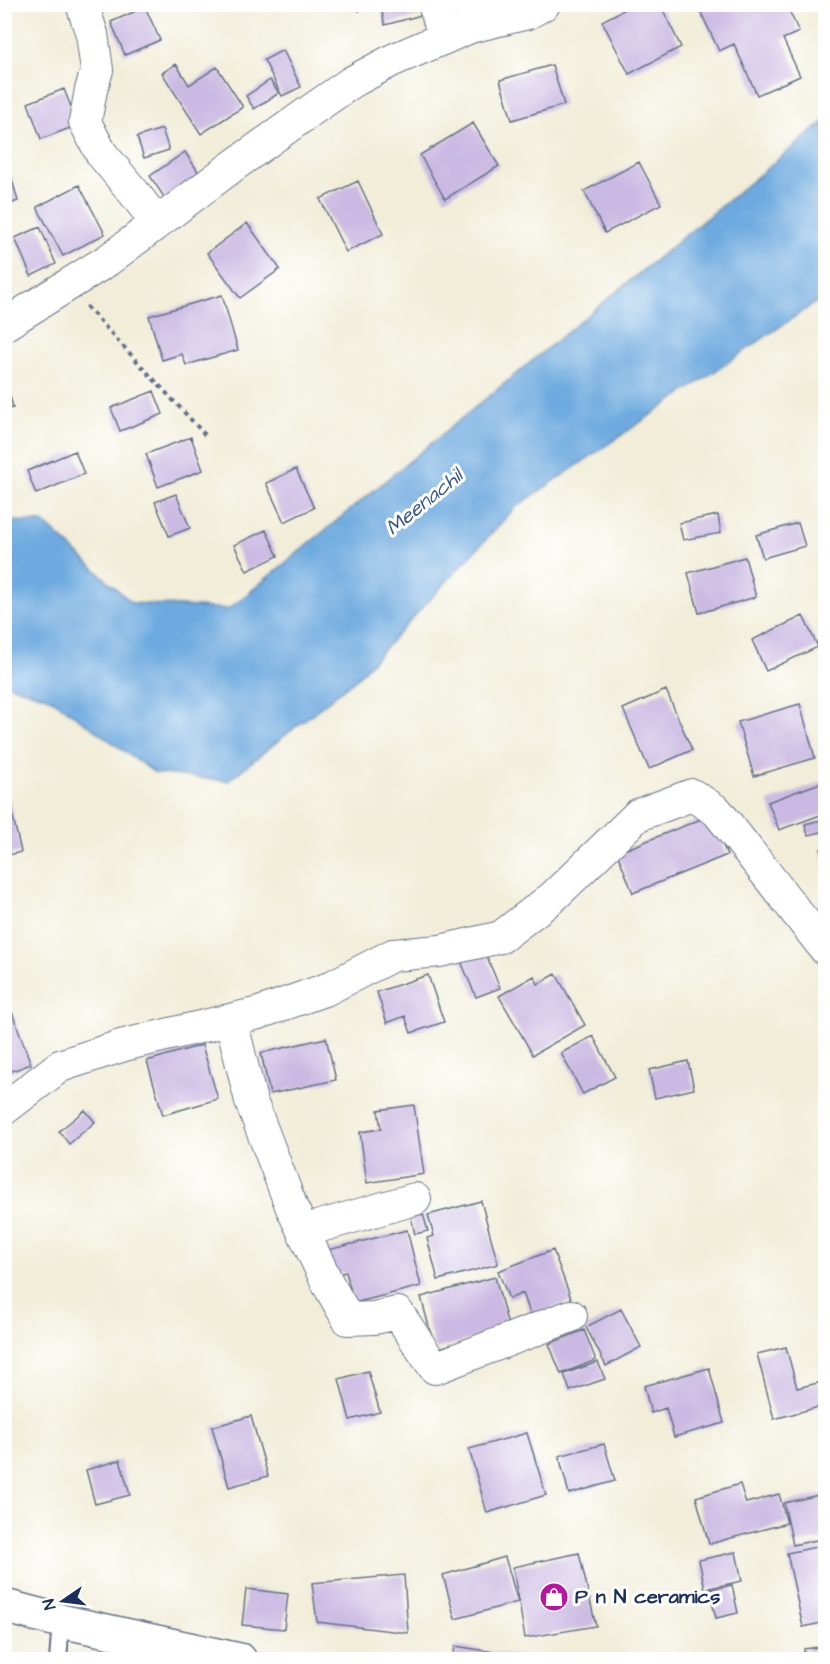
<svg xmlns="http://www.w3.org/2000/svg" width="830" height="1664" font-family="'Architects Daughter',sans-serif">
  <rect width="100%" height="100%" fill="#fff"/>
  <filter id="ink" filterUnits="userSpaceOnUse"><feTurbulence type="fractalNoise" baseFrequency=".0167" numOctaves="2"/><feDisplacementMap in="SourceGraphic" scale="12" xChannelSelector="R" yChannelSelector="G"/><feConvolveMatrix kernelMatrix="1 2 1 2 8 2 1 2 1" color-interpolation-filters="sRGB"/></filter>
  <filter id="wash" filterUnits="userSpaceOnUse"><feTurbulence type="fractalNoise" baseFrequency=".008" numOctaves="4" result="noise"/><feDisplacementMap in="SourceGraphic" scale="24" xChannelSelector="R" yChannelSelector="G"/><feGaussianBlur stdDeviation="1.35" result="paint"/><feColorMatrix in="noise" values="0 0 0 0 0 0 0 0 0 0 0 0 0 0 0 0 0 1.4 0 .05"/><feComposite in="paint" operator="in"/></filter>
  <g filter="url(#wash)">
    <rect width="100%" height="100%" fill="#f1edd8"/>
    <path fill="#6eaadf" stroke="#446c9e" stroke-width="1.5" d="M825 121V296L515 508 357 678 228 781 155 773 50 698 5 684V521L43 522 132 603 229 609Z"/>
    <g id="blocks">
      <path fill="#cab9e2" d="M354 4H367L359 11Z
        M380 4H422L425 14 385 25Z
        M635 4H660L681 47 629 74 602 21Z
        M697 4H786L799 32 783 39 800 76 757 95 734 44 719 51Z
        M145 7 160 40 125 55 111 22Z
        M283 50 301 87 282 96 264 60Z
        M176 64 189 85 217 67 243 107 201 134 162 73Z
        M552 65 564 105 512 120 500 80Z
        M270 80 279 93 254 109 246 96Z
        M64 89 78 125 41 139 28 103Z
        M473 123 499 166 445 199 420 155Z
        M162 129 169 150 144 158 137 137Z
        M185 152 203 179 168 203 150 176Z
        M639 162 661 204 605 233 584 191Z
        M11 176 18 201 4 206V177Z
        M358 181 383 234 346 252 320 199Z
        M79 185 105 234 63 256 37 207Z
        M247 223 280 269 240 298 207 253Z
        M40 227 56 264 31 276 15 238Z
        M222 295 238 350 186 365 182 354 162 360 149 316Z
        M4 387H8L13 408 4 410Z
        M154 391 163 414 120 431 111 408Z
        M191 437 203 470 158 487 146 454Z
        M75 451 84 474 36 494 27 471Z
        M296 469 314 508 284 522 266 483Z
        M176 494 190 528 169 536 155 502Z
        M718 515 721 533 683 540 679 523Z
        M798 523 805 546 763 558 756 535Z
        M266 530 278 556 247 571 234 545Z
        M745 557 756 597 699 613 688 573Z
        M803 616 818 647 766 671 752 640Z
        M666 690 692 750 649 769 623 709Z
        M800 704 815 758 754 776 738 722Z
        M4 717H8L6 742 4 741Z
        M823 782 826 789V813L779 830 768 802Z
        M9 799 21 852 4 856V800Z
        M711 815 727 855 633 893 617 853Z
        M826 819V831L808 835 805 824Z
        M826 848V864H825L821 849Z
        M484 950 500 988 476 997 460 959Z
        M556 974 585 1025 533 1055 499 996 534 976 538 984Z
        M428 975 444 1022 411 1033 405 1016 387 1023 377 992Z
        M10 1007 31 1064 4 1074V1009Z
        M593 1036 615 1077 583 1094 561 1053Z
        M326 1038 336 1080 270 1094 261 1053Z
        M202 1045 218 1099 163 1115 147 1061Z
        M688 1061 694 1089 655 1098 649 1070Z
        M414 1105 424 1174 367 1183 360 1132 381 1129 378 1110Z
        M85 1110 95 1122 69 1144 59 1131Z
        M481 1201 498 1264 438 1280 427 1238 434 1236 428 1215Z
        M423 1214 428 1231 415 1234 411 1217Z
        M407 1230 421 1286 354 1303 346 1272 334 1275 328 1250Z
        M553 1250 572 1301 531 1316 523 1293 509 1299 498 1271Z
        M495 1277 509 1329 435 1349 421 1297Z
        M621 1309 641 1347 606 1366 586 1327Z
        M584 1330 596 1360 561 1374 549 1344Z
        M786 1347 797 1388 826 1381V1405L774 1419 757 1354Z
        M598 1362 605 1379 570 1391 564 1374Z
        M709 1368 724 1423 674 1437 666 1408 651 1413 644 1386Z
        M368 1371 380 1412 350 1420 339 1379Z
        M251 1416 268 1476 229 1487 212 1427Z
        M527 1433 546 1495 487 1513 469 1449Z
        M604 1444 615 1481 569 1494 559 1456Z
        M120 1460 130 1495 95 1504 86 1470Z
        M740 1484 746 1503 779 1494 787 1523 709 1544 696 1497Z
        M823 1494 826 1504V1538L793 1545 784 1503Z
        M826 1545V1622L803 1627 787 1553Z
        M736 1552 742 1581 705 1589 699 1560Z
        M579 1553 596 1626 525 1638 513 1567Z
        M505 1557 518 1602 455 1619 443 1575Z
        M404 1575 408 1633 317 1622 312 1583Z
        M732 1585 738 1613 716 1618 709 1590Z
        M246 1589 288 1594 284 1629 242 1625Z
        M455 1646 532 1658V1660H453Z
        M826 1646V1660H804V1649Z
        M706 1656 707 1660H687V1658Z"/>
    </g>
  </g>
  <g filter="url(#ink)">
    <use href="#blocks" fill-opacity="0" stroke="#667289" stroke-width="1.5"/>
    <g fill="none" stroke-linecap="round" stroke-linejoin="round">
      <g stroke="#667289" stroke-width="20">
        <path id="lane" d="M58 1660 61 1621"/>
      </g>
      <g stroke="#667289" stroke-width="34">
        <path id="street" d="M82 4 92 34 97 70 91 90 85 122 101 153 135 194 157 223
          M434 4 445 38
          M4 325 108 260 233 166 313 109 352 82 393 60 470 27 528 13 544 4
          M231 1020 251 1101 292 1208 328 1284 348 1319 374 1318 398 1313 423 1351 435 1368 571 1316
          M4 1109 60 1066 124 1045 259 1013 327 989 393 955 440 951 501 937 553 897 638 815 692 795 717 811 826 950
          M303 1231 415 1199"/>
      </g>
      <g stroke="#667289" stroke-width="36">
        <path id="primary" d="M4 1606 61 1621 240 1660"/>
      </g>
      <path stroke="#667289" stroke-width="4" stroke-dasharray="4.5 4.5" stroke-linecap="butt" d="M86 306 207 437"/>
      <use href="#lane" stroke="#fff" stroke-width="16"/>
      <use href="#street" stroke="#fff" stroke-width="32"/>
      <use href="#primary" stroke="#fff" stroke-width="33"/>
    </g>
  </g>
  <defs>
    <g id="shop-disc" transform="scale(1.5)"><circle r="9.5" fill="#b5179e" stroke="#fff"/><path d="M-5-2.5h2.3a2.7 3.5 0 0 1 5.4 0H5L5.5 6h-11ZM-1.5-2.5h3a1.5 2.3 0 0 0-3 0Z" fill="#fff"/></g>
  </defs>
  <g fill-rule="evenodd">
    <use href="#shop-disc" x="554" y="1597"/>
  </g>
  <g text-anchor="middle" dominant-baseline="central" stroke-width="6" stroke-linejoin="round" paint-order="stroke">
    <g font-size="20" font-weight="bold" fill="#1b2f5e" stroke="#fff" text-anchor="start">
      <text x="575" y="1597">P n N ceramics</text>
    </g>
    <g font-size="21" font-style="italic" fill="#385a8b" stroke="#fff">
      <text transform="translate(424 502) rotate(-39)">Meenachil</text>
    </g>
  </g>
  <rect width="830" height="1664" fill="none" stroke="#fff" stroke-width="24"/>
  <g transform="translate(63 1601) rotate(256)" stroke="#ffffff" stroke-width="4.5" paint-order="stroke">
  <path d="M0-4.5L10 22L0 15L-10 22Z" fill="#1b2f5e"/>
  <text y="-9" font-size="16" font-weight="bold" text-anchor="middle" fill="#1b2f5e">N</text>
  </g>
</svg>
